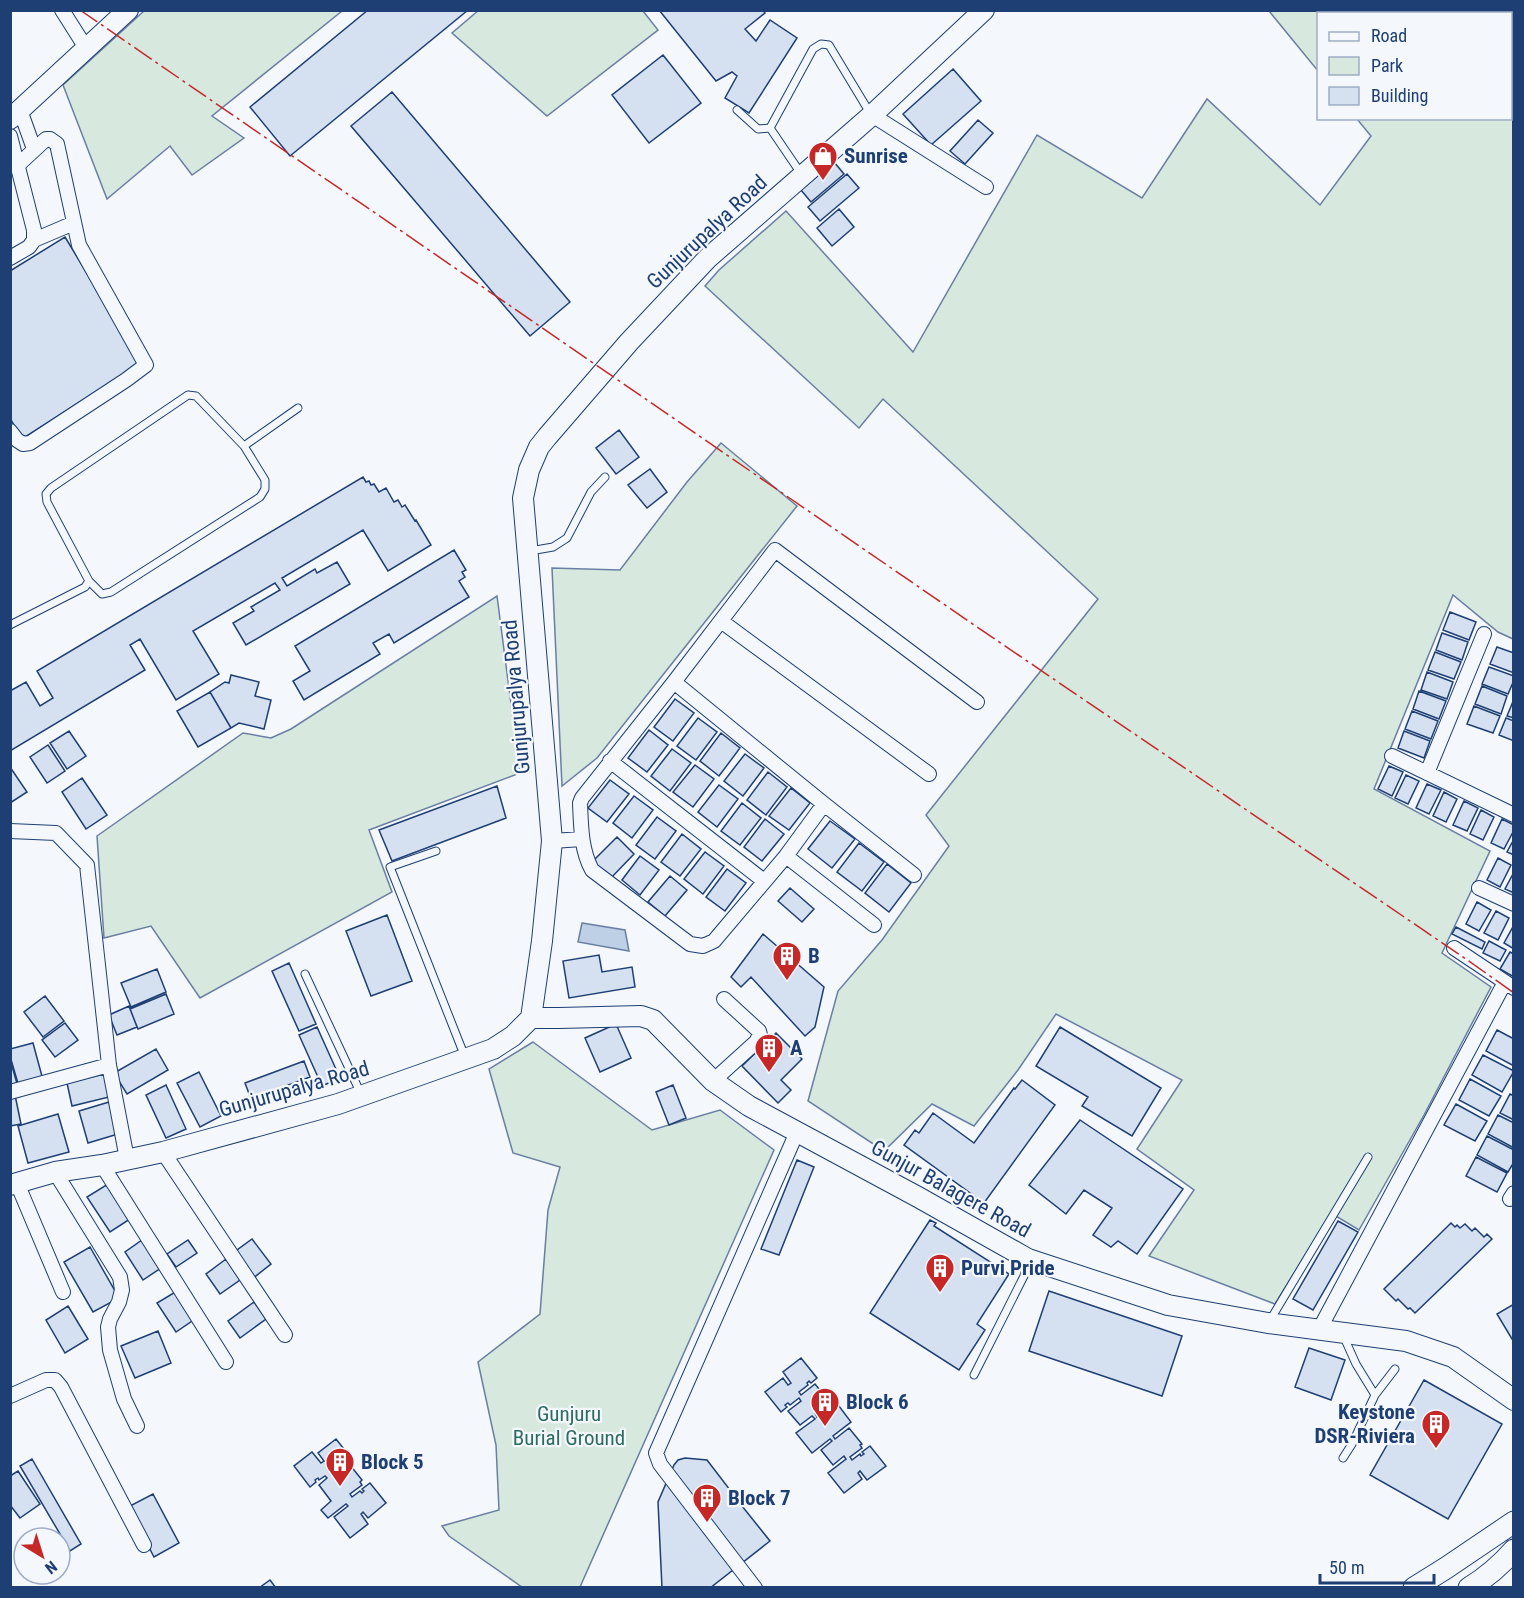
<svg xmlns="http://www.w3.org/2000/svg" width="1524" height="1598" font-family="'Roboto Condensed',sans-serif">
  <rect width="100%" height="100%" fill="#f4f7fb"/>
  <path fill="#d7e8df" stroke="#687fa3" stroke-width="1.5" d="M479 10 643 11 658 30 547 116 452 33Z
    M144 11V10L342 11 212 116 244 138 192 175 170 146 107 199 63 85Z
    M1269 11H1513V639L1498 632 1453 595 1374 789 1490 851 1442 953 1491 987 1424 1115 1359 1230 1331 1213 1275 1304 1149 1256 1194 1190 1137 1149 1182 1080 1056 1014 1018 1070 974 1126 932 1104 884 1151 808 1101 838 991 882 940 949 846 926 815 1098 599 883 399 859 428 705 286 719 270 786 211 913 352 1037 135 1142 198 1207 99 1320 205 1371 136 1357 119 1510 118V14H1318V71Z
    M721 443 797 506 597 758 562 786 552 568 620 570 687 482Z
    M497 596 520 773 369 830 392 892 200 998 151 926 104 938 97 836 243 733 271 738 291 729Z
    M533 1042 652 1130 720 1110 774 1150 580 1587H522L449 1536 442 1526 499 1510 496 1445 478 1362 540 1314 548 1210 560 1167 513 1153 489 1069Z"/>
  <path fill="#bed0e5" stroke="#687fa3" stroke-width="1.5" d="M582 923 625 930 629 951 578 942Z"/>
  <path fill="#d5e0f0" stroke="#1d3f73" stroke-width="1.5" d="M368 10H468L290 156 250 107Z
    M659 10H763L765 13 745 29 756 41 770 20 797 38 749 113 725 98 737 76 732 72 716 81Z
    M663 55 701 103 649 143 612 95Z
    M953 69 981 101 931 145 903 114Z
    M392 92 570 302 530 336 351 126Z
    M978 120 993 133 965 164 950 151Z
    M834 162 844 174 811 202 801 190Z
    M847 174 859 188 820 221 808 207Z
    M839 209 854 227 832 246 817 228Z
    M65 237 141 363 22 439 10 418V271Z
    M619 430 639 457 616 474 596 448Z
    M650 469 667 492 647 508 628 485Z
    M363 477 366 482 369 481 371 485 374 484 379 492 386 488 394 502 398 500 402 507 405 505 415 521 416 520 431 545 388 571 363 530 282 578 287 586 315 569 317 573 337 562 350 584 246 645 233 623 254 611 251 607 280 590 275 583 193 631 219 674 176 700 140 639 130 645 145 670 10 751V691L26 682 40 706 53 698 37 671Z
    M454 550 466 570 462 572 465 577 459 581 469 597 394 643 389 634 373 643 380 654 304 700 293 681 310 671 295 646Z
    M1450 612 1476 622 1469 640 1443 630Z
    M1442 633 1468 642 1462 660 1436 650Z
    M1497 647 1514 653V673L1490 664Z
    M1435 652 1461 662 1454 679 1428 670Z
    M1489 667 1514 676V680L1508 694 1482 684Z
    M1427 672 1453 682 1447 699 1421 690Z
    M231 675 259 682 255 696 271 700 264 729 239 723 231 728 210 692 225 682 229 683Z
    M1482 686 1507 696 1501 714 1475 704Z
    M1419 691 1446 701 1439 719 1413 709Z
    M210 692 231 728 198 747 177 711Z
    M675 699 694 713 673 741 654 727Z
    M1514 699V718L1507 716Z
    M1474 706 1500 716 1493 733 1467 724Z
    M1412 711 1438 721 1431 739 1405 729Z
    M698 718 717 732 696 760 677 746Z
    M1506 718 1514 721V741L1499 735Z
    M649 730 668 745 647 772 628 758Z
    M69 731 86 756 67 769 50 743Z
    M1404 731 1430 741 1424 758 1398 748Z
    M721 733 740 748 719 776 700 761Z
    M48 745 65 771 47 783 30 757Z
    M672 749 691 763 670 791 651 776Z
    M745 754 764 768 743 796 724 781Z
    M695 765 714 779 693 807 673 792Z
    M1389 766 1403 772 1392 796 1378 789Z
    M10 767 27 792 10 803Z
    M768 772 787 787 766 815 747 800Z
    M1406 775 1419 781 1408 804 1395 798Z
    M82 778 107 815 86 829 62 792Z
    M610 780 629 794 607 822 588 808Z
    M1427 784 1441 790 1429 814 1416 808Z
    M719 785 738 799 717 827 698 812Z
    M497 786 506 818 392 861 379 830Z
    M791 788 810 803 789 830 769 816Z
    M1444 792 1457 799 1446 822 1433 816Z
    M634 796 653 810 632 838 613 823Z
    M1464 801 1478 808 1467 831 1453 825Z
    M742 803 761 818 740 845 721 831Z
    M1481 810 1494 817 1483 840 1470 834Z
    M657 817 676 831 655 859 636 845Z
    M765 819 784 834 762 861 744 847Z
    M1502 819 1514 825V830L1504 849 1491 843Z
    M830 821 855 839 832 868 808 849Z
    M682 834 701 849 680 876 661 862Z
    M617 837 634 854 610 879 592 862Z
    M1514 839V855L1507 852Z
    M859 843 884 862 862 891 837 872Z
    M705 852 724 866 703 894 684 879Z
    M640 856 659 870 640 895 622 880Z
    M1498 858 1511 865 1500 887 1487 880Z
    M887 864 911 883 889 912 865 893Z
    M727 869 746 883 725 911 706 897Z
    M1514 872V893L1505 889Z
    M670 876 687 890 665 916 648 902Z
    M790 888 814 909 802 922 778 901Z
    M1477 902 1491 910 1479 931 1466 924Z
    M1496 911 1509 918 1498 940 1484 933Z
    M387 915 412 981 371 996 346 931Z
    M1514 925V949L1504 943Z
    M1456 927 1485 942 1482 949 1452 934Z
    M763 934 824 987 815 1027 805 1036 751 977 741 987 731 977Z
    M1489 941 1506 950 1500 961 1483 953Z
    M1510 952 1514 954V977L1500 969Z
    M599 955 602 972 632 967 635 987 569 998 563 961Z
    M289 963 316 1024 299 1031 272 971Z
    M157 969 166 992 131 1007 121 983Z
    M166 994 174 1014 138 1029 130 1009Z
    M45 996 64 1021 43 1037 24 1012Z
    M129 1006 137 1027 117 1035 109 1015Z
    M65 1023 78 1040 55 1057 42 1040Z
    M616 1024 631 1058 600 1072 585 1038Z
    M317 1027 340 1078 322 1086 299 1035Z
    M1060 1027 1161 1088 1132 1136 1082 1106 1088 1097 1036 1066Z
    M1497 1030 1514 1039V1066L1486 1051Z
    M776 1033 802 1059 781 1080 791 1090 778 1103 742 1066Z
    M33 1043 43 1080 19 1087 10 1056V1049Z
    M156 1049 168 1070 127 1094 114 1073Z
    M1483 1055 1514 1071 1502 1092 1472 1075Z
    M10 1059 18 1087 10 1089Z
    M304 1061 310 1077 251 1099 245 1083Z
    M199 1072 221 1116 200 1127 177 1083Z
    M104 1074 109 1097 72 1106 67 1083Z
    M1470 1079 1501 1096 1489 1116 1459 1100Z
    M1022 1080 1055 1105 984 1203 904 1145 915 1130 919 1133 933 1113 974 1143 1014 1088 1015 1089Z
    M166 1085 186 1129 166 1138 146 1095Z
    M673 1085 686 1118 669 1125 656 1092Z
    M1510 1094 1514 1096V1120L1500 1113Z
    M15 1095 21 1124 10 1126V1096Z
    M109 1102 118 1134 88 1143 79 1111Z
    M1456 1104 1487 1121 1475 1141 1444 1125Z
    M58 1114 69 1152 28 1163 18 1126Z
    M1498 1115 1514 1123V1148L1488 1134Z
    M1080 1120 1183 1189 1137 1254 1118 1241 1111 1247 1093 1235 1112 1208 1084 1190 1066 1214 1029 1185Z
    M1487 1136 1514 1150V1162L1508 1172 1477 1155Z
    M1476 1157 1507 1173 1497 1192 1466 1176Z
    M797 1160 814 1167 779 1255 761 1249Z
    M108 1184 130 1219 110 1232 87 1197Z
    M930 1220 936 1223 934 1226 1009 1274 977 1324 985 1330 959 1370 870 1313Z
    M1338 1221 1358 1232 1313 1310 1293 1299Z
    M1451 1223 1455 1227 1457 1225 1460 1228 1465 1224 1472 1231 1475 1228 1484 1237 1487 1234 1492 1239 1415 1313 1410 1308 1408 1309 1398 1299 1396 1301 1384 1289Z
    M252 1239 271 1264 252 1279 233 1253Z
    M142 1240 161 1268 143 1280 125 1252Z
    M188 1240 197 1253 176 1267 167 1254Z
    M90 1247 119 1298 93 1312 64 1262Z
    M226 1259 240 1280 220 1294 206 1274Z
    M177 1291 195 1319 176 1332 157 1303Z
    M1049 1291 1182 1336 1162 1396 1029 1351Z
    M254 1302 266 1319 240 1338 228 1321Z
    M1514 1304V1338L1512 1339 1497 1314Z
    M68 1306 88 1339 65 1353 46 1320Z
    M158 1331 171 1363 135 1378 121 1346Z
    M1309 1348 1345 1360 1331 1400 1295 1387Z
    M801 1358 817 1378 811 1383 809 1381 807 1383 808 1385 799 1392 801 1395 815 1384 827 1399 825 1401 827 1404 815 1413 817 1417 825 1410 827 1412 830 1410 828 1408 836 1402 851 1422 833 1436 835 1439 849 1428 862 1444 860 1445 862 1448 850 1457 852 1460 860 1454 861 1456 864 1454 862 1452 870 1446 886 1466 867 1480 860 1471 858 1473 862 1479 844 1493 828 1473 846 1459 844 1456 833 1465 821 1450 832 1441 830 1439 812 1453 796 1433 815 1419 812 1416 800 1425 788 1411 801 1401 799 1398 790 1405 788 1403 785 1405 787 1407 781 1412 765 1392 783 1378 788 1385 791 1383 783 1372Z
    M1424 1380 1502 1424 1448 1519 1370 1475Z
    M336 1439 352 1459 345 1464 344 1462 341 1465 342 1466 333 1473 335 1476 350 1465 362 1480 360 1482 362 1485 350 1494 352 1497 360 1491 362 1493 364 1491 362 1489 370 1483 386 1503 368 1518 363 1512 361 1514 368 1524 350 1538 334 1517 348 1506 346 1504 328 1518 321 1510 331 1501 319 1485 327 1478 325 1476 319 1480 318 1478 315 1480 316 1482 310 1487 294 1466 312 1452 321 1463 324 1461 318 1453Z
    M685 1458 707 1460 737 1499 732 1503 733 1504 738 1501 770 1541 710 1588H662L658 1502 674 1465 678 1460Z
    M32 1459 81 1544 70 1551 20 1466Z
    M18 1471 40 1504 20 1518 10 1505V1476Z
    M153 1494 179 1543 154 1557 128 1507Z
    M270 1580 276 1588H259Z"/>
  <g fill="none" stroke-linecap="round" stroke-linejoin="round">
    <g stroke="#1d3f73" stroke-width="9">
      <path id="lane" d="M737 110 758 129 770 128 802 175
        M770 128 813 49 821 44 829 45 870 113
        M530 551 553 547 567 538 591 492 605 477
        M89 581 102 594 111 592 260 497 265 489V480L244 446
        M10 625 85 587 89 581 47 502 46 494 51 488 188 395 196 396 244 446 298 408
        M436 851 390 867 465 1057
        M305 974 361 1094
        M1269 1322 1368 1157
        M974 1375 1024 1276 1028 1262
        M1375 1395 1395 1369
        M1343 1458 1352 1444 1375 1395 1356 1364 1343 1335"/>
    </g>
    <g stroke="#1d3f73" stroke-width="16">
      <path id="street" d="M62 10 86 48
        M20 110 34 149
        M872 115 986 187
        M10 136 34 230V240L29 247 10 258
        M34 240 74 223
        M10 431 17 440 23 444 30 443 126 380 146 365 79 245 57 144 50 139H46L18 165
        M721 621 929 774
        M674 682 824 804 914 875
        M1392 756 1514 815
        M610 761 764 881
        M1427 773 1484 634
        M824 804 786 856 714 941 703 946 690 944 592 870C581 850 581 826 580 803L582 798 674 682 775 550 977 702
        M10 831 56 833 87 865 109 1065 127 1159
        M552 841 582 839
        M786 856 874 925
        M1479 888 1514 904
        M1454 948 1514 988
        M713 1081 756 1042 760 1035 759 1031 724 999
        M10 1092 109 1065
        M163 1152 285 1335
        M102 1165 226 1362
        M55 1172 120 1277 122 1290 119 1302 110 1319 108 1327 110 1350 124 1399 137 1426
        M17 1183 63 1292
        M1510 1199 1514 1193
        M1319 1330 1505 982
        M10 1396 46 1380H55L61 1387 144 1545
        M755 1588 660 1464 656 1453 797 1132"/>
    </g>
    <g stroke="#1d3f73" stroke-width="22">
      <path id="secondary" d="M10 119 128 10
        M531 1018H559L641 1016 653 1020 713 1081 749 1106 918 1197 1028 1259 1168 1305 1268 1323 1406 1341 1453 1357 1514 1400
        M10 1185 55 1172 102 1165 163 1152 338 1104 493 1049 513 1036 531 1018 542 941 552 841 523 498 529 470 539 447 547 437 629 342 708 258 872 115 984 10"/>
    </g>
    <g stroke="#1d3f73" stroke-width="23">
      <path id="primary" d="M1414 1588 1446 1568 1514 1522
        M1469 1588C1487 1577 1500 1566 1514 1550"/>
    </g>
    <use href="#lane" stroke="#f4f7fb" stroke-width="7"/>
    <use href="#street" stroke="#f4f7fb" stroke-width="14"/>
    <use href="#secondary" stroke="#f4f7fb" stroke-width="20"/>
    <use href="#primary" stroke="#f4f7fb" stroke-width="21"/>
    <path stroke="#c62828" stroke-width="1.5" stroke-dasharray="21 4.5 3 4.5" stroke-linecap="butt" d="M80 10 977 627 1466 959 1514 993"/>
  </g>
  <defs>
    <g id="shop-pin" transform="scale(1.5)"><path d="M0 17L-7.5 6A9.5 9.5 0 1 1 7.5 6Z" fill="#c62828" stroke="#f4f7fb"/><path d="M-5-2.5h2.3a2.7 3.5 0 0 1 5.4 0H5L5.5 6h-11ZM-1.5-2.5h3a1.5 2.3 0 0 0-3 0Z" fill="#fff"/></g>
    <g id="building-pin" transform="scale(1.5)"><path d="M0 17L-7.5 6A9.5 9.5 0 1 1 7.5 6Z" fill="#c62828" stroke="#f4f7fb"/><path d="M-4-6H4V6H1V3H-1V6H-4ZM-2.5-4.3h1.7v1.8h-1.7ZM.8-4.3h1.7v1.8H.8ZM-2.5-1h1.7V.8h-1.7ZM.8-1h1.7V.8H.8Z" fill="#fff"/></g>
  </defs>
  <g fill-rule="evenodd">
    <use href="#shop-pin" x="823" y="156"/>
    <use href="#building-pin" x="787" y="956"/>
    <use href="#building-pin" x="769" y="1048"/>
    <use href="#building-pin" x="940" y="1268"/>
    <use href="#building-pin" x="825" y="1402"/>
    <use href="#building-pin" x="1436" y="1424"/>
    <use href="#building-pin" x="340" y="1462"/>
    <use href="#building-pin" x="707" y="1498"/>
  </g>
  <g text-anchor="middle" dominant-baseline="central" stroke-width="4.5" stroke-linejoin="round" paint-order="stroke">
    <g font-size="21" font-weight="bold" fill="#1d3f73" stroke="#f4f7fb" text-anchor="start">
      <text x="844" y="156">Sunrise</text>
      <text x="808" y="956">B</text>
      <text x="790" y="1048">A</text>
      <text x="961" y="1268">Purvi Pride</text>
      <text x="846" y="1402">Block 6</text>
      <text x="1415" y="1412" text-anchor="end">Keystone<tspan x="1415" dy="24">DSR-Riviera</tspan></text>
      <text x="361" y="1462">Block 5</text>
      <text x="728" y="1498">Block 7</text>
    </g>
    <g font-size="21" fill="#1d3f73" stroke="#f4f7fb">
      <text transform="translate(707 232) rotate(-43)">Gunjurupalya Road</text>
      <text transform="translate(516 697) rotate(-95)">Gunjurupalya Road</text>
      <text transform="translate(294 1089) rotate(-16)">Gunjurupalya Road</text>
      <text transform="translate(951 1189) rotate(29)">Gunjur Balagere Road</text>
    </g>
    <g font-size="21" fill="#2c6c60" stroke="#f4f7fb">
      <text x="569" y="1414">Gunjuru<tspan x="569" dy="24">Burial Ground</tspan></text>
    </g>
  </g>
  <rect width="1524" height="1598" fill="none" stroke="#1d3f73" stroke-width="24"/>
  <rect x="1317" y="12" width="195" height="108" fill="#f4f7fb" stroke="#9eadc5" stroke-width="1.5"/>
  <rect x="1329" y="32" width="30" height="9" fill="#f4f7fb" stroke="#9eadc5" stroke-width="1.5"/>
  <text x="1371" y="42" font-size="18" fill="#1d3f73">Road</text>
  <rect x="1329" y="57" width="30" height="18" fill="#d7e8df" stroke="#9eadc5" stroke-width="1.5"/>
  <text x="1371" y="72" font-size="18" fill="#1d3f73">Park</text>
  <rect x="1329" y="87" width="30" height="18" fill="#d5e0f0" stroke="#9eadc5" stroke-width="1.5"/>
  <text x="1371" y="102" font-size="18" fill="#1d3f73">Building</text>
  <g transform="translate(42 1556) rotate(142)"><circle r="28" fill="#f4f7fb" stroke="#9eadc5" stroke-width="1.5"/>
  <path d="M0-4.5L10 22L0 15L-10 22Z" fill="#c62828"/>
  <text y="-9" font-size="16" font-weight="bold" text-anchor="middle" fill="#1d3f73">N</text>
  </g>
  <path d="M1320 1574v9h114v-9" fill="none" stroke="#1d3f73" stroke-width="3"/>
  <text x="1329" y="1574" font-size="18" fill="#1d3f73" stroke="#f4f7fb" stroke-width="4.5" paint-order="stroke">50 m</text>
</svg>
